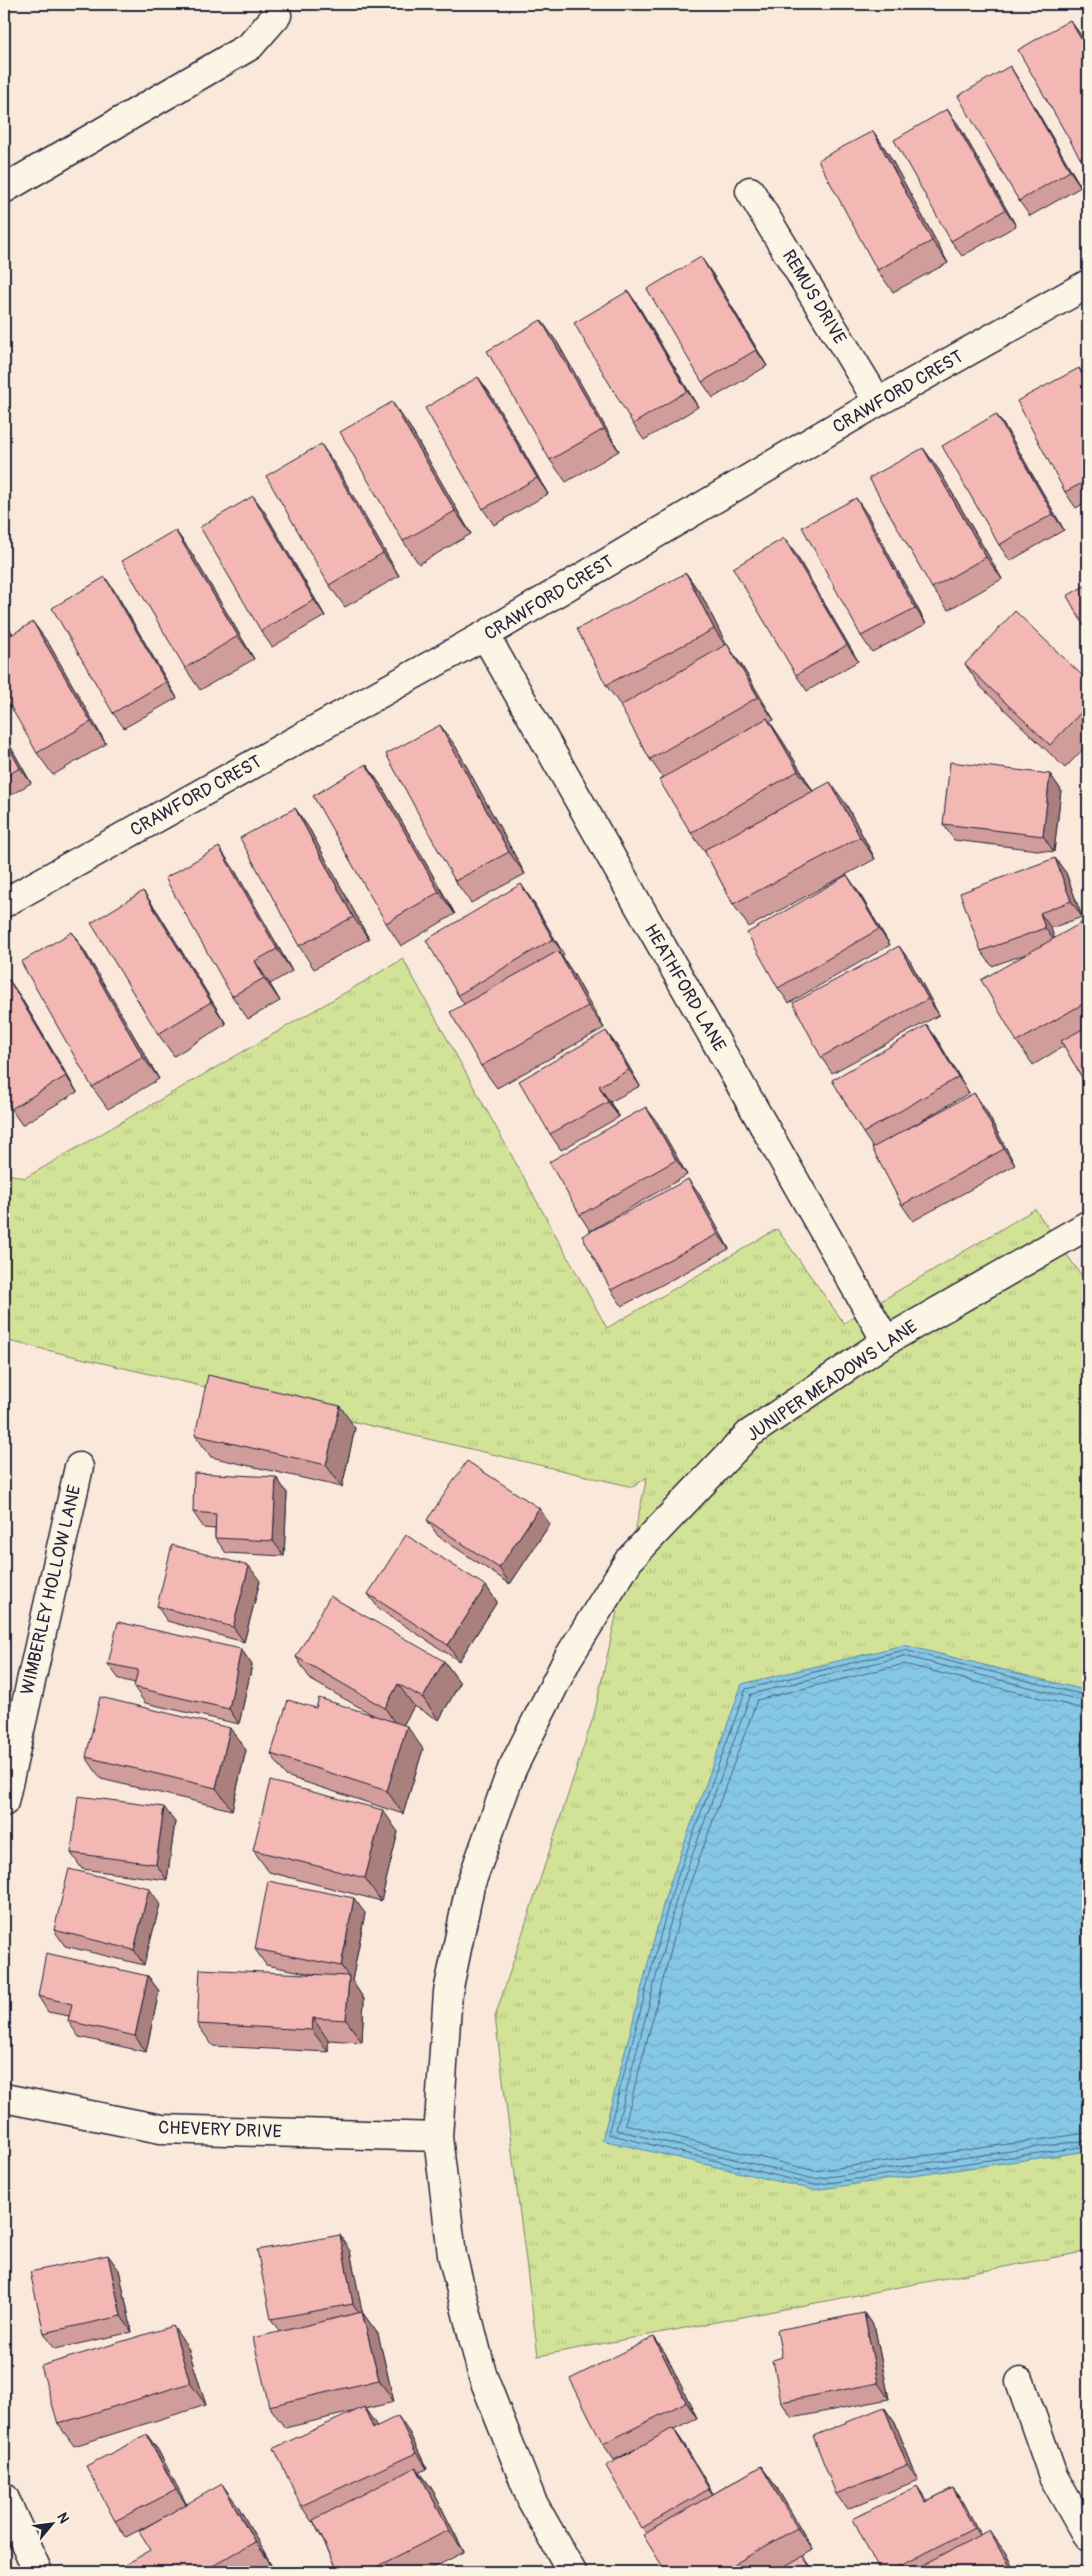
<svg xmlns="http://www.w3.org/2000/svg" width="1092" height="2576" font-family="Pangolin,sans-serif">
  <defs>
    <pattern id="grass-tufts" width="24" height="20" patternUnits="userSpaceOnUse" patternTransform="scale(1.25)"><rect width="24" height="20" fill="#d2e397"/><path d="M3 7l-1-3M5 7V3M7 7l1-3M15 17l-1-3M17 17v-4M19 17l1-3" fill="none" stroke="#b4c283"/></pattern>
    <pattern id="water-waves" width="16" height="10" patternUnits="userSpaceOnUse" patternTransform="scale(1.25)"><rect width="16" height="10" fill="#85c8e6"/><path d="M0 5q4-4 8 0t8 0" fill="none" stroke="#73acc6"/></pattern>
  </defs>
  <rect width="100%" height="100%" fill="#fae9db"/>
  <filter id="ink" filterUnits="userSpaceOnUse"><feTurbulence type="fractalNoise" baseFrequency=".02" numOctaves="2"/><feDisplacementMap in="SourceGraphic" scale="10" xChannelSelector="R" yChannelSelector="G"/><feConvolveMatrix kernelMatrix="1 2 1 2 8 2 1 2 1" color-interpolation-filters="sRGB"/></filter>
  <g filter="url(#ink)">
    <path fill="url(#grass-tufts)" stroke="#7a8269" d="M403 959 607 1328 777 1229 844 1323 1035 1209 1088 1285V2251L538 2356 495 2017 594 1715 647 1477 633 1487 4 1340V1173L25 1178Z"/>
    <path fill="url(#water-waves)" stroke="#5d86a2" d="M904 1645 1088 1691V2151L814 2190 602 2140 666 1894 742 1684Z"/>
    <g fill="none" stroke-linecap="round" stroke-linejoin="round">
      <path stroke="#4a647f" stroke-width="1" d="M1088 1696 904 1650 746 1689 671 1895 608 2134 814 2185 1088 2146
        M1088 1702 904 1656 751 1694 677 1897 616 2130 814 2179 1088 2140
        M1088 1710 904 1664 757 1700 684 1900 625 2124 815 2171 1088 2133"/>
      <g stroke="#22223b" stroke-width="31">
        <path id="minor" d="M4 189 250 46 277 15 274 4
          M750 191 878 402
          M485 635 886 1341
          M4 903 485 635 878 402 1088 284
          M4 1802 79 1467
          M4 2098 161 2129 438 2137
          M1020 2382 1053 2476 1088 2538
          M4 2497 38 2572
          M572 2572 532 2501 483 2377 452 2255 438 2137 448 1992 470 1886 512 1769 568 1658 629 1560 749 1434 886 1341 1088 1225"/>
      </g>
      <use href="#minor" stroke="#fcf5e5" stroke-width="28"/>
    </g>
    <path fill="#d19d9b" stroke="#22223b" d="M1070 20 1088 46V170L1080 158Z
      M1020 82 1081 187 1030 216 1019 201Z
      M958 124 1016 226 962 256 951 241Z
      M873 131 888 153 948 263 893 292 877 270Z
      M712 273 767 366 713 398 702 382Z
      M628 291 639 307 698 407 644 440 633 424Z
      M557 342 619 451 566 482 550 460Z
      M1079 368 1088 382V501L1076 508 1065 492Z
      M478 377 489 392 548 494 494 525 483 509Z
      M996 414 1007 430 1064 530 1010 561 999 545Z
      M408 424 471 534 419 564 403 541Z
      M923 448 939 470 1002 579 948 610 932 588Z
      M336 466 399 576 345 607 329 585Z
      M253 496 264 511 325 616 272 647 261 631Z
      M867 514 926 624 872 652 861 636Z
      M175 530 191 552 254 659 200 690 185 668Z
      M795 553 858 661 807 691 796 675Z
      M686 573 702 596 726 644 742 666 774 720 770 722 782 740 813 791 846 804 875 859 749 927 733 904 707 855 691 833 663 778 650 759 621 706 606 685Z
      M116 593 177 698 124 728 113 713Z
      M4 621 13 634 49 644 106 744 53 775 37 753Z
      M965 664 1088 681V744L1065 768 980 686Z
      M440 725 456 747 525 874 471 903 455 881Z
      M4 735 31 783 4 799Z
      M366 764 382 787 455 914 401 946 386 923Z
      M1050 774 1061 790 1054 852 954 840 943 824Z
      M295 808 310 830 369 939 314 969 299 946Z
      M1055 858 1066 873 1082 917 1051 928 1054 938 1088 933V1088L1064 1046 1033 1065 1017 1042 1026 954 992 966 981 951Z
      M234 869 292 971 270 984 280 1001 248 1019 232 996Z
      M143 891 159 914 226 1024 174 1056 158 1034Z
      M858 891 890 945 789 1003 778 988Z
      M532 900 564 955 562 956 573 973 604 1028 497 1088 481 1066 464 1004 458 995Z
      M72 932 87 955 159 1079 108 1109 92 1087Z
      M910 961 939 1015 832 1073 821 1057Z
      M9 980 20 996 77 1092 22 1125 11 1109Z
      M927 1025 938 1041 969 1093 902 1132 985 1109 1015 1165 913 1221 902 1205 873 1148 863 1133Z
      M606 1031 617 1046 640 1086 610 1102 619 1117 561 1150 550 1134Z
      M657 1122 687 1175 590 1231 580 1215Z
      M699 1194 729 1249 622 1306 611 1290Z
      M355 1428 342 1487 211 1457 195 1435Z
      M276 1477 287 1493 284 1556 226 1553 215 1538V1529L204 1528 193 1512Z
      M427 1520 550 1524 510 1584 438 1536Z
      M260 1581 244 1642 167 1621 157 1606Z
      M486 1586 497 1602 459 1661 379 1609 368 1594Z
      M241 1649 252 1665 239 1724 145 1703 134 1687 135 1683 119 1679 108 1664Z
      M296 1657 444 1661 460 1683 439 1720 414 1706 403 1725 423 1749 403 1814 286 1776 271 1754 316 1708 375 1716 311 1680Z
      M246 1750 232 1810 101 1779 86 1757Z
      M175 1822 167 1880 82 1869 71 1853Z
      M398 1832 381 1901 269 1872 253 1850Z
      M160 1904 144 1965 65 1946 54 1930Z
      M365 1913 352 1981 364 1999 362 2042 328 2040V2052L213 2046 197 2024 317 1975 266 1965 255 1949Z
      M148 1976 159 1991 146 2052 79 2037 68 2021 69 2016 48 2012 38 1996Z
      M350 2251 362 2312 378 2334 394 2402 365 2409 376 2426 409 2432 427 2469 420 2472 432 2489 464 2552 425 2572H339L313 2521 312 2522 301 2506 356 2411 285 2428 269 2406 279 2331 271 2319Z
      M119 2270 132 2332 55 2349 44 2333Z
      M864 2313 875 2329 889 2399 792 2418 781 2402 782 2357Z
      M654 2337 665 2353 697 2418 674 2429 684 2444 713 2494 761 2466 777 2488 813 2550 803 2556 815 2572H666L646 2533 642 2528 649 2442 614 2460 603 2444Z
      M188 2348 206 2405 74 2446 58 2424Z
      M884 2407 895 2423 918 2480 847 2509 836 2494Z
      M147 2435 158 2450 186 2505 238 2506 271 2564 257 2572H126L151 2550 166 2516 126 2537 115 2521Z
      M953 2488 964 2503 980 2535 1005 2552 1015 2572H880L927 2501Z"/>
    <path fill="#aa807e" stroke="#22223b" d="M1070 20 1086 42 1088 46V51Z
      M1010 66 1020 82 1081 187 1070 171Z
      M947 109 958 124 1016 226 1005 210Z
      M873 131 888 153 948 263 932 241Z
      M701 257 712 273 767 366 756 350Z
      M628 291 639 307 698 407 687 391Z
      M541 320 557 342 619 451 604 429Z
      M1079 368 1088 382V386Z
      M478 377 489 392 548 494 537 478Z
      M392 402 408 424 471 534 455 511Z
      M996 414 1007 430 1064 530 1053 514Z
      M321 444 336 466 399 576 383 553Z
      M923 448 939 470 1002 579 986 557Z
      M253 496 264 511 325 616 314 600Z
      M856 498 867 514 926 624 915 608Z
      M175 530 191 552 254 659 238 636Z
      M784 538 795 553 858 661 847 645Z
      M686 573 702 596 730 652 714 629Z
      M105 577 116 593 177 698 166 682Z
      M4 621 18 641 11 635Z
      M33 622 49 644 106 744 91 722Z
      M727 644 742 666 774 720 758 697Z
      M767 718 782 740 814 793 798 771Z
      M440 725 456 747 525 874 509 852Z
      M4 735 31 783 20 768 4 739Z
      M366 764 382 787 455 914 439 892Z
      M1050 774 1061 790 1054 852 1043 836Z
      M830 782 846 804 875 859 860 837Z
      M295 808 310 830 369 939 353 917Z
      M219 847 234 869 292 971 277 949Z
      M1055 858 1066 873 1082 917 1071 901Z
      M847 875 858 891 890 945 879 929Z
      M521 884 532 900 564 955 553 939Z
      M143 891 159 914 226 1024 211 1002Z
      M1040 913 1051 928 1056 943 1045 928Z
      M72 932 87 955 159 1079 143 1057Z
      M899 946 910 961 939 1015 928 999Z
      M558 951 573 973 604 1028 588 1006Z
      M255 961 270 984 280 1001 264 978Z
      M9 980 20 996 77 1092 66 1076Z
      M927 1025 938 1041 969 1093 958 1077Z
      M606 1031 617 1046 640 1086 629 1070Z
      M599 1086 610 1102 619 1117 608 1102Z
      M974 1093 985 1109 1015 1165 1004 1149Z
      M646 1107 657 1122 687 1175 676 1160Z
      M688 1179 699 1194 729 1249 718 1234Z
      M340 1406 355 1428 342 1487 326 1465Z
      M276 1477 287 1493 284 1556 273 1541Z
      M539 1508 550 1524 510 1584 499 1568Z
      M249 1566 260 1581 244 1642 233 1627Z
      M486 1586 497 1602 459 1661 448 1645Z
      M241 1649 252 1665 239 1724 229 1709Z
      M444 1661 460 1683 439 1720 423 1698Z
      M398 1684 414 1706 400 1731 385 1708Z
      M407 1726 423 1749 403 1814 387 1791Z
      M230 1728 246 1750 232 1810 216 1788Z
      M164 1807 175 1822 167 1880 156 1864Z
      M383 1810 398 1832 381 1901 365 1878Z
      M149 1888 160 1904 144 1965 134 1950Z
      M354 1898 365 1913 352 1981 364 1999 362 2042 346 2020 349 1977 341 1966Z
      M148 1976 159 1991 146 2052 135 2036Z
      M313 2018 328 2040V2052L312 2030Z
      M340 2235 350 2251 364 2320 353 2304Z
      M108 2255 119 2270 132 2332 121 2316Z
      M362 2312 378 2334 394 2402 379 2380Z
      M864 2313 875 2329 889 2399 878 2383Z
      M173 2326 188 2348 206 2405 190 2383Z
      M654 2337 665 2353 697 2418 686 2402Z
      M364 2407 375 2423 384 2443 373 2428Z
      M884 2407 895 2423 918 2480 907 2465Z
      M398 2416 409 2432 427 2469 416 2453Z
      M673 2428 684 2444 720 2505 709 2489Z
      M147 2435 158 2450 187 2505 176 2490Z
      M761 2466 777 2488 813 2550 797 2528Z
      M416 2467 432 2489 464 2552 449 2530Z
      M222 2484 238 2506 271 2564 255 2542Z
      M917 2486 928 2502H925Z
      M953 2488 964 2503 985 2544 974 2528Z
      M989 2530 1005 2552 1015 2572H1012Z
      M803 2556 815 2572H813Z"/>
    <path fill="#f3b7b4" stroke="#22223b" d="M1070 20 1088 51V153L1080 158 1018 50Z
      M1010 66 1070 171 1019 201 958 96Z
      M947 109 1005 210 951 241 894 140Z
      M873 131 932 241 877 270 818 160Z
      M701 257 756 350 702 382 647 289Z
      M628 291 687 391 633 424 574 323Z
      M541 320 604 429 550 460 487 351Z
      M1079 368 1088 386V480L1065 492 1017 401Z
      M478 377 537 478 483 509 425 408Z
      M392 402 455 511 403 541 340 432Z
      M996 414 1053 514 999 545 942 446Z
      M321 444 383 553 329 585 266 476Z
      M923 448 986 557 932 588 869 478Z
      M253 496 314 600 261 631 200 527Z
      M856 498 915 608 861 636 802 527Z
      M175 530 238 636 185 668 122 561Z
      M784 538 847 645 796 675 733 568Z
      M686 573 714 629 606 685 577 629Z
      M105 577 166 682 113 713 52 608Z
      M1088 584V633L1067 596Z
      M1015 611 1088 681V705L1050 745 965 664Z
      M4 621 11 635 33 622 91 722 37 753 4 695Z
      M727 644 758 697 650 759 620 706Z
      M767 718 798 771 691 833 659 780Z
      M440 725 509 852 455 881 386 754Z
      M4 739 20 768 4 777Z
      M950 762 1050 774 1043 836 943 824Z
      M366 764 439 892 386 923 313 796Z
      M830 782 860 837 733 904 704 850Z
      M295 808 353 917 299 946 240 838Z
      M219 847 277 949 255 961 264 978 232 996 165 878Z
      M1055 858 1071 901 1040 913 1045 928 981 951 960 893Z
      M847 875 879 929 778 988 747 933Z
      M521 884 553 939 458 995 426 940Z
      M143 891 211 1002 158 1034 91 923Z
      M1081 923 1088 936V1001L1017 1042 981 980Z
      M72 932 143 1057 92 1087 21 962Z
      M899 946 928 999 821 1057 793 1003Z
      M558 951 588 1006 481 1066 450 1012Z
      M9 980 66 1076 11 1109 4 1097V983Z
      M927 1025 958 1077 863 1133 832 1080Z
      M1088 1026V1088L1061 1041Z
      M606 1031 629 1070 599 1086 608 1102 550 1134 519 1081Z
      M974 1093 1004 1149 902 1205 872 1148Z
      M646 1107 676 1160 580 1215 549 1162Z
      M688 1179 718 1234 611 1290 582 1236Z
      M208 1375 340 1406 326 1465 195 1435Z
      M467 1461 539 1508 499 1568 427 1520Z
      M194 1473 276 1477 273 1541 215 1538 216 1514 193 1512Z
      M406 1535 486 1586 448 1645 368 1594Z
      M172 1545 249 1566 233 1627 157 1606Z
      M330 1596 444 1661 423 1698 398 1684 385 1708 296 1657Z
      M118 1622 241 1649 229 1709 134 1687 138 1670 108 1664Z
      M100 1697 230 1728 216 1788 86 1757Z
      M319 1698 407 1726 387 1791 271 1754 288 1700 316 1708Z
      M270 1781 383 1810 365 1878 253 1850Z
      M78 1796 164 1807 156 1864 71 1853Z
      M69 1869 149 1888 134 1950 54 1930Z
      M268 1881 354 1898 341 1966 255 1949Z
      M46 1953 148 1976 135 2036 68 2021 72 2004 38 1996Z
      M200 1969 349 1976 346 2020 313 2018 312 2030 197 2024Z
      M340 2235 353 2304 271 2319 257 2250Z
      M108 2255 121 2316 44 2333 30 2272Z
      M362 2312 379 2380 269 2406 253 2338Z
      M864 2313 878 2383 781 2402 773 2360 782 2357 777 2330Z
      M173 2326 190 2383 58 2424 41 2366Z
      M654 2337 686 2402 603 2444 570 2379Z
      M364 2407 373 2428 398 2416 416 2453 301 2506 274 2448Z
      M884 2407 907 2465 836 2494 813 2436Z
      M673 2428 709 2489 642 2528 606 2466Z
      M147 2435 176 2490 115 2521 86 2466Z
      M761 2466 797 2528 721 2572H666L643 2535Z
      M416 2467 449 2530 366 2572H339L313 2520Z
      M222 2484 255 2542 202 2572H126L123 2566 151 2550 139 2531Z
      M917 2486 925 2502 953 2488 974 2528 889 2572H880L853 2519Z
      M989 2530 1012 2572H910Z
      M803 2556 813 2572H774Z
      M446 2566 449 2572H434Z"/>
  </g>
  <g text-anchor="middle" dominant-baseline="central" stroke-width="5" stroke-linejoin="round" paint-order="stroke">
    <g font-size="18" fill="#22223b" stroke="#fcf5e5">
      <text transform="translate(814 297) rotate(59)">REMUS DRIVE</text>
      <text transform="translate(898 392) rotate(-30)">CRAWFORD CREST</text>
      <text transform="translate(549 598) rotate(-31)">CRAWFORD CREST</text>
      <text transform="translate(196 796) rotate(-29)">CRAWFORD CREST</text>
      <text transform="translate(685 988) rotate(60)">HEATHFORD LANE</text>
      <text transform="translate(832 1381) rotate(-34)">JUNIPER MEADOWS LANE</text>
      <text transform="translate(51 1590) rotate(-77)">WIMBERLEY HOLLOW LANE</text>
      <text transform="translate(220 2130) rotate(2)">CHEVERY DRIVE</text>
    </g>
  </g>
  <rect width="1092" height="2576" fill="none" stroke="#fcf5e5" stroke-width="20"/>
  <rect x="10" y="10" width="1072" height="2556" fill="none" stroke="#22223b" stroke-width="2" filter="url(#ink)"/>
  <g transform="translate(52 2524) rotate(61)" stroke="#fcf5e5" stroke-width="4" paint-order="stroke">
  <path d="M0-4L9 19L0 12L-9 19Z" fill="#22223b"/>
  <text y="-8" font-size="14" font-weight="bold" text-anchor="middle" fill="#22223b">N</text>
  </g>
</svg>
